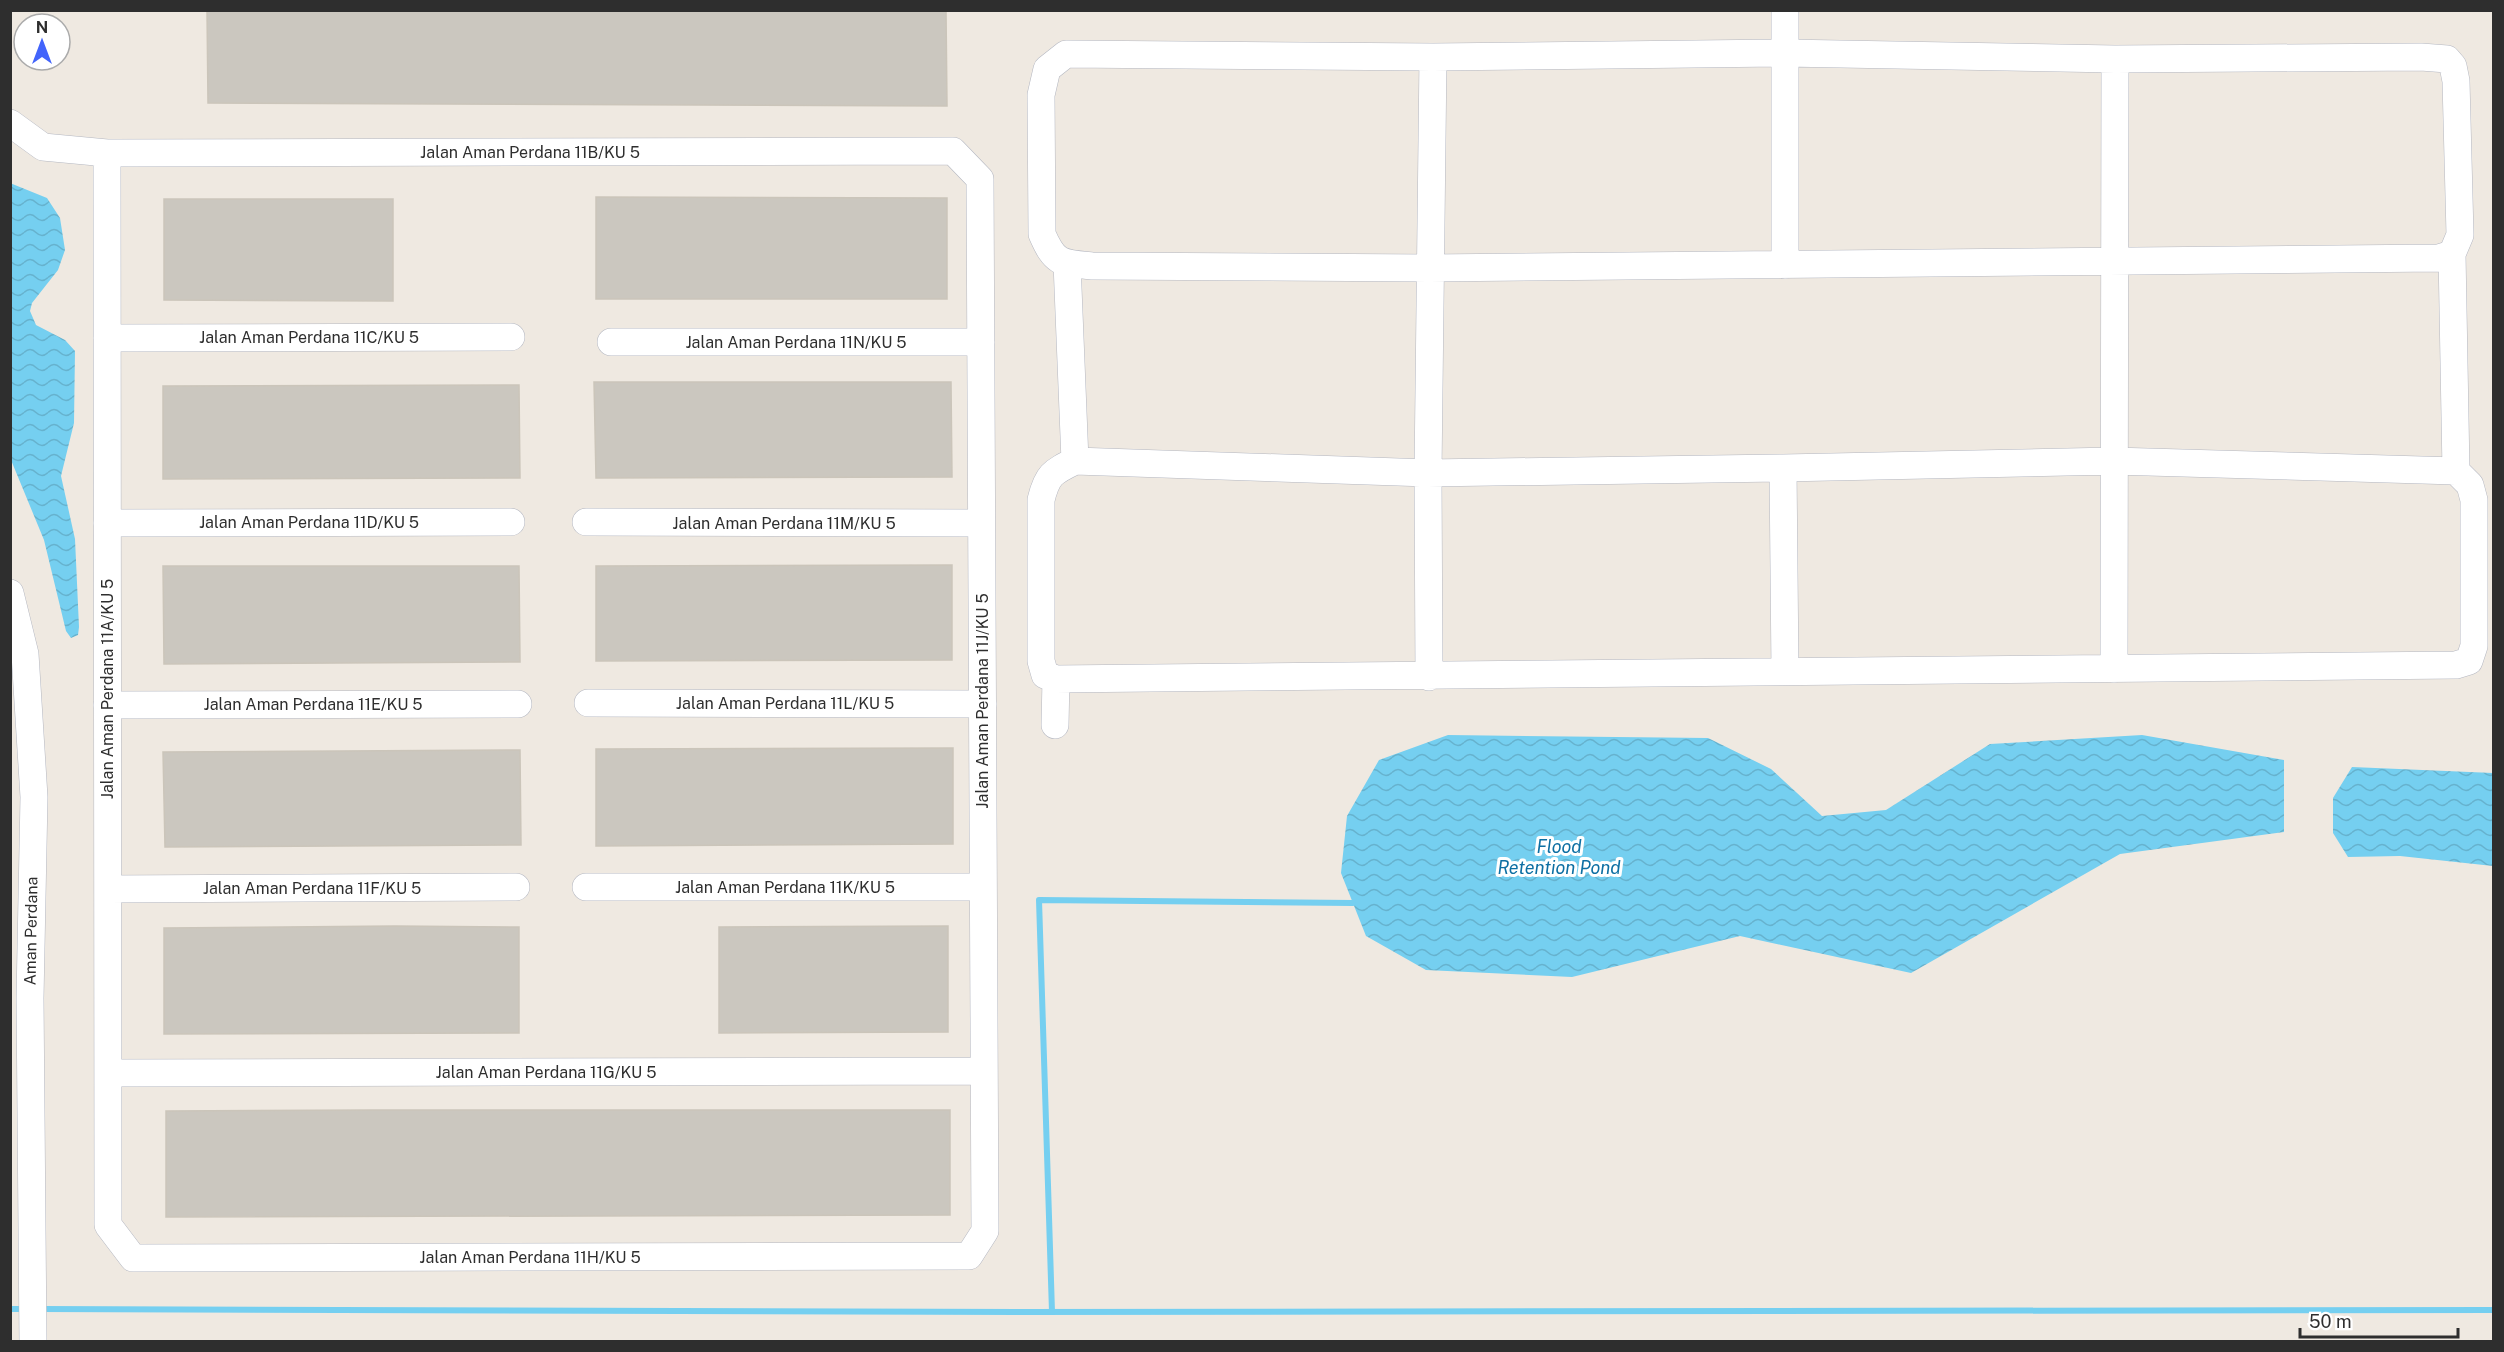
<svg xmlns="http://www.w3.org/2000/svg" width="2504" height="1352" font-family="'Public Sans',sans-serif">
  <defs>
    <pattern id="water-waves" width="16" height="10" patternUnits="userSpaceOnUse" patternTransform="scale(1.5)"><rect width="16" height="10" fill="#75cff0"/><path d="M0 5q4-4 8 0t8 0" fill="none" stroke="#66b2ce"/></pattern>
  </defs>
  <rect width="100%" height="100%" fill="#efe9e1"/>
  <path fill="url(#water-waves)" d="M10 183 47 198 60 218 65 250 58 270 32 303 30 311 36 325 65 340 75 351 74 423 61 476 75 539 79 627 78 635 71 638 66 631 44 540 11 460Z
    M1448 735 1708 738 1771 769 1822 816 1886 810 1990 744 2142 735 2284 760V832L2120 854 1911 973 1740 936 1572 977 1426 970 1366 936 1341 873 1347 816 1379 760Z
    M2352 767 2493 773V866L2400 856 2348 857 2333 833V798Z"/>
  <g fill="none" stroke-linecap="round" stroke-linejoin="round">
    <path stroke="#75cff0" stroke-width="6" d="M10 1309H27
      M40 1309 1019 1312 2494 1310
      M1052 1312 1039 900 1353 903"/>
  </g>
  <path fill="#cbc7bf" stroke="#cbc5ba" stroke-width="1.5" d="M207 10H946L947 106 208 103Z
    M596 197 947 198V299H596Z
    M164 199H393V301L164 300Z
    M594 382H951L952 477 596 478Z
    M519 385 520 478 163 479V386Z
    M952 565V660L596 661V566Z
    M163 566H519L520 662 164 664Z
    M953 748V844L596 846V749Z
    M520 750 521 845 165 847 163 752Z
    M395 926 519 927V1033L164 1034V928Z
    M948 926V1032L719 1033V927Z
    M374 1110H950V1215L166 1217V1111Z"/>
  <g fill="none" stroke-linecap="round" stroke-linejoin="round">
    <g stroke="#b4b7c1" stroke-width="28">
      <path id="minor" d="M1785 10V265
        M1785 53 2115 59 2421 57 2447 59 2453 66 2456 81 2460 235 2452 254 2439 258 1430 268 1092 266C1061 263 1055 264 1042 234L1041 95 1047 69 1066 54 1433 57Z
        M10 123 43 147 107 153 953 151 980 179 985 1231 969 1256 133 1258 108 1225 107 153
        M2452 254 2456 471
        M1067 263 1075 461
        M107 338 511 337
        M611 342H981
        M1075 461 1428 473 1783 468 2113 461 2456 471 2470 485 2474 500V646L2469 661 2456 665 1056 679 1045 675 1041 661V500C1047 475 1052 472 1075 461Z
        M1783 468 1785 671
        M586 522 981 523
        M107 523 511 522
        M10 593 25 654 34 797 30 998 33 1342
        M2114 669 2115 59
        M1429 677 1428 473 1433 57
        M588 703 983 704
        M107 705 518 704
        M1055 725 1056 679
        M586 887H983
        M108 889 516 887
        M108 1073 984 1071"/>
    </g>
    <use href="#minor" stroke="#fff" stroke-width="27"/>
  </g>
  <g text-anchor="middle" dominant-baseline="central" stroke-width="6" stroke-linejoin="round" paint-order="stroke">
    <g font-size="16" fill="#2e2e2e" stroke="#fff">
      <text x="530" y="152">Jalan Aman Perdana 11B/KU 5</text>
      <text x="309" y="337">Jalan Aman Perdana 11C/KU 5</text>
      <text x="796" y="342">Jalan Aman Perdana 11N/KU 5</text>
      <text x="309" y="522">Jalan Aman Perdana 11D/KU 5</text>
      <text x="784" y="523">Jalan Aman Perdana 11M/KU 5</text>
      <text transform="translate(107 689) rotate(-90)">Jalan Aman Perdana 11A/KU 5</text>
      <text transform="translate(982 701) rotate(-90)">Jalan Aman Perdana 11J/KU 5</text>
      <text x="785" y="703">Jalan Aman Perdana 11L/KU 5</text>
      <text x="313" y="704">Jalan Aman Perdana 11E/KU 5</text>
      <text x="785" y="887">Jalan Aman Perdana 11K/KU 5</text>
      <text x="312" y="888">Jalan Aman Perdana 11F/KU 5</text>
      <text transform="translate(31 931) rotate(-89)">Aman Perdana</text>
      <text x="546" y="1072">Jalan Aman Perdana 11G/KU 5</text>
      <text x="530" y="1257">Jalan Aman Perdana 11H/KU 5</text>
    </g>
    <g font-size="18" font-style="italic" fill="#0d6fa3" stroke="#fff">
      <text x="1559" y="846">Flood<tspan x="1559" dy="21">Retention Pond</tspan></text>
    </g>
  </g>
  <rect width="2504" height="1352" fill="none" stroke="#2e2e2e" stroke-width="24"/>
  <g transform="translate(42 42)"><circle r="28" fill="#ffffff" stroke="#ababab" stroke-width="1.5"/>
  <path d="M0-4.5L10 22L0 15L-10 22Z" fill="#4264fb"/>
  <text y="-9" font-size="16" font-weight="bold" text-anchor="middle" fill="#2e2e2e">N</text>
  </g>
  <path d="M2300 1328v9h158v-9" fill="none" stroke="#2e2e2e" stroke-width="3"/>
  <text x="2309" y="1328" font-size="18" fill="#2e2e2e" stroke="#ffffff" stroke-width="4.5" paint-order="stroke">50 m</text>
</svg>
